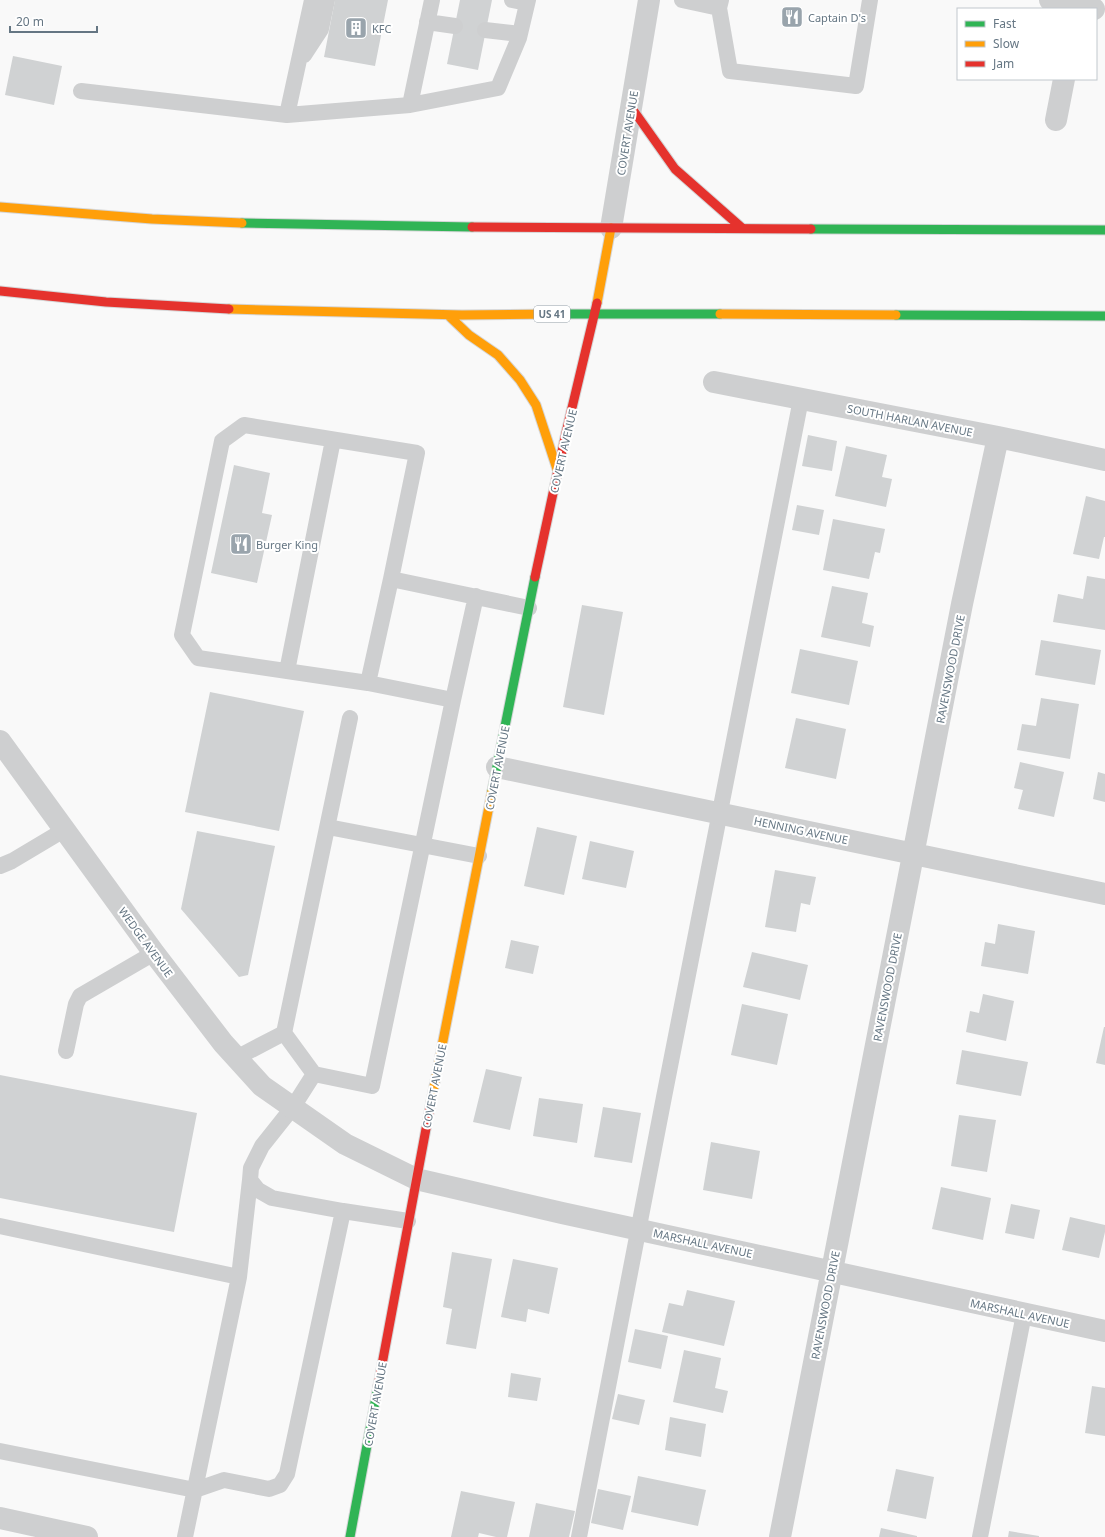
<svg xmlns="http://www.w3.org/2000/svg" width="1105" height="1537" font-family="'Noto Sans',sans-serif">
  <rect width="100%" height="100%" fill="#f9f9f9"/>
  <path fill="#d0d2d3" d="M335 0H388L375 66 324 57Z
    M460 0H492L478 70 447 64Z
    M13 56 62 66 54 105 5 95Z
    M808 435 837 441 832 471 802 466Z
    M846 446 887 455 882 477 892 479 886 507 835 496Z
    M234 465 270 473 262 513 272 515 257 583 211 573Z
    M1086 496 1105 501V537H1104L1099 559 1073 554Z
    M797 505 824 510 819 535 792 530Z
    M833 519 885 529 880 553 875 552 869 579 823 570Z
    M1087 576 1105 579V630L1053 622 1058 594 1083 599Z
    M832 586 868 593 862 623 874 626 870 647 821 637Z
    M582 605 623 612 604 715 563 707Z
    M1041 640 1101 650 1095 685 1035 675Z
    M800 649 858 661 849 705 791 693Z
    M210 692 304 711 279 831 185 812Z
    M1041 698 1079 704 1070 759 1017 750 1022 724 1036 726Z
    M796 718 846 729 836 779 785 768Z
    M1020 762 1064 772 1054 817 1018 809 1023 790 1014 788Z
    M1098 772 1105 774V802L1093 799Z
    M537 827 577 836 564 895 524 886Z
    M197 831 275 846 248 975 239 977 181 909Z
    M590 841 634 851 626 888 582 879Z
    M775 870 816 877 810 905 801 903 796 932 765 927Z
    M998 924 1035 931 1028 974 981 966 985 942 995 944Z
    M511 940 539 946 533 974 505 968Z
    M752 952 808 965 800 1000 743 987Z
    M983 994 1014 1001 1006 1041 966 1032 970 1011 979 1013Z
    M742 1004 788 1014 777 1065 731 1055Z
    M1104 1027H1105V1065L1096 1063Z
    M962 1050 1028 1062 1021 1096 956 1084Z
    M486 1069 522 1077 510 1130 473 1122Z
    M0 1075 197 1113 174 1232 0 1198Z
    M539 1098 583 1104 577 1143 533 1136Z
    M603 1107 641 1113 632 1163 594 1157Z
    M959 1115 996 1120 987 1172 951 1166Z
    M711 1142 760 1151 752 1199 703 1190Z
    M941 1187 991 1198 983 1240 932 1229Z
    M1011 1204 1040 1210 1034 1239 1005 1233Z
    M1070 1217 1105 1225V1232L1099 1258 1062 1250Z
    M452 1252 492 1259 476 1349 446 1344 452 1309 443 1307Z
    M513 1259 558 1268 549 1314 528 1309 526 1322 501 1317Z
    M687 1290 735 1301 724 1346 662 1332 669 1303 683 1306Z
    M635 1329 668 1336 661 1369 628 1362Z
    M684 1350 721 1358 715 1388 728 1391 723 1413 673 1402Z
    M511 1373 541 1378 537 1401 508 1397Z
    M1092 1386 1105 1388V1436L1085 1433Z
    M618 1394 645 1400 639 1425 612 1419Z
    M670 1417 706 1424 701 1457 665 1450Z
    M896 1469 934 1477 926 1519 887 1511Z
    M638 1476 706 1490 698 1526 631 1512Z
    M598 1489 631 1496 623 1530 591 1523Z
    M461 1491 515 1502 507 1537H496L479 1533 478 1537H451Z
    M536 1503 575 1511 569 1537H529Z
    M881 1528 917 1536V1537H879Z
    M1009 1531 1039 1536V1537H1008Z"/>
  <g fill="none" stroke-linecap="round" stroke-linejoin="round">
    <g stroke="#d5d6d7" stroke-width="11">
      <path id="fast" d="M242 223 472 227
        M811 229 1105 230
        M557 314H720
        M896 315 1105 316
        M492 791 535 577
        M350 1537 378 1386"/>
    </g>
    <g stroke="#d5d6d7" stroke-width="11">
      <path id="slow" d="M0 207 152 219 242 223
        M597 303 611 228
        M229 309 462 315 557 314
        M720 314 896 315
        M448 315 469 335 498 355 520 380 536 405 558 472
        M431 1102 492 791"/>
    </g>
    <g stroke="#d5d6d7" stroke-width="11">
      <path id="jam" d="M631 107 675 169 742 228
        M472 227 811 229
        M0 291 106 302 229 309
        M535 577 566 433 597 303
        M378 1386 431 1102"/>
    </g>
    <path stroke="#cecfd0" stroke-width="16" d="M432 0 410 105 498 88 519 38 528 0
      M512 0 527 3
      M682 0 719 8
      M721 0 719 8 730 71 856 86 870 0
      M427 22 455 26
      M485 30 520 34
      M304 55 321 29 327 0
      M81 91 287 115 410 105
      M287 115 312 0
      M391 579 529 608
      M287 671 333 440
      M368 683 391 579 417 453 244 425 222 441 182 635 198 658 368 683 453 700
      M328 827 479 856
      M0 866 12 861 64 830
      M284 1033 314 1074
      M66 1051 76 1004 80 996 154 953
      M236 1058 284 1033 350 718
      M343 1211 272 1198 258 1190 250 1180 251 1168 262 1146 293 1107 314 1074 372 1086 453 700 476 596
      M0 1226 239 1277 250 1180
      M0 1451 195 1490 224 1480 269 1489 280 1485 287 1474 343 1211 408 1221
      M185 1537 239 1277
      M579 1537 664 1097 801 399
      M980 1537 1024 1314"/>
    <path stroke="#cecfd0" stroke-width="22" d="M1050 0 1094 9
      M1056 120 1064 79
      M611 228 649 0
      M714 382 998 437 1105 460
      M0 741 154 953 223 1043 262 1086 345 1144 416 1179 562 1213 1105 1331
      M497 767 1105 894
      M0 1518 87 1537
      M780 1537 962 604 998 437"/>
    <use href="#fast" stroke="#30b455" stroke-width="9"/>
    <use href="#slow" stroke="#ff9f0a" stroke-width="9"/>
    <use href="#jam" stroke="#e5322d" stroke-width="9"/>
  </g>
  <defs>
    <g id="restaurant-square" transform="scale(1.15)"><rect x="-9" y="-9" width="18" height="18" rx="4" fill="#99a4ac" stroke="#fff"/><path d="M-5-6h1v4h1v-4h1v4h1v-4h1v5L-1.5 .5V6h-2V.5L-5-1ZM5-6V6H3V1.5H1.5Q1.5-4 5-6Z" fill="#fff"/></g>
    <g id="building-square" transform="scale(1.15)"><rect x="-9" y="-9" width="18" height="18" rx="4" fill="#99a4ac" stroke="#fff"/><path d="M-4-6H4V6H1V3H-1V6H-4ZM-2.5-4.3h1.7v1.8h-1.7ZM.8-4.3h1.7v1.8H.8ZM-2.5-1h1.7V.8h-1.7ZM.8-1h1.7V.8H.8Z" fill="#fff"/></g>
  </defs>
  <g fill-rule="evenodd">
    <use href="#restaurant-square" x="792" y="17"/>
    <use href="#building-square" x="356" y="28"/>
    <use href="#restaurant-square" x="241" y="544"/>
  </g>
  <g text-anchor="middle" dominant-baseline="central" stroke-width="4" stroke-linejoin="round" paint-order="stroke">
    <rect fill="#fff" stroke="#939fa8" stroke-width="1" x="534" y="306" width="36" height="16" rx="3"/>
    <g font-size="10" font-weight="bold" fill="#657683">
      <text x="552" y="314">US 41</text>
    </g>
    <g font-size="11" fill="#657683" stroke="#fff" text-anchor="start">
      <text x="808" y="17">Captain D's</text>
      <text x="372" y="28">KFC</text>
      <text x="256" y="544">Burger King</text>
    </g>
    <g font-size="11" fill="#657683" stroke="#fff">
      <text transform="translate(627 133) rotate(-81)">COVERT AVENUE</text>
      <text transform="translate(910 420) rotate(11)">SOUTH HARLAN AVENUE</text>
      <text transform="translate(563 451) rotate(-77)">COVERT AVENUE</text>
      <text transform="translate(950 669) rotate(-79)">RAVENSWOOD DRIVE</text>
      <text transform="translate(497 768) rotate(-79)">COVERT AVENUE</text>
      <text transform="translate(801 830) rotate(12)">HENNING AVENUE</text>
      <text transform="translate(146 942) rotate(54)">WEDGE AVENUE</text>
      <text transform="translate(887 987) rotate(-79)">RAVENSWOOD DRIVE</text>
      <text transform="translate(434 1086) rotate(-79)">COVERT AVENUE</text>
      <text transform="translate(703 1243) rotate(12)">MARSHALL AVENUE</text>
      <text transform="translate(825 1305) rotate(-79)">RAVENSWOOD DRIVE</text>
      <text transform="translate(1020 1313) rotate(12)">MARSHALL AVENUE</text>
      <text transform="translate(375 1404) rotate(-80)">COVERT AVENUE</text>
    </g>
  </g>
  <rect x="957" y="8" width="140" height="72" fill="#ffffff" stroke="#c1c8cd"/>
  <rect x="965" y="21" width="20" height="6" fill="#30b455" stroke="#c1c8cd"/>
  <text x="993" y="28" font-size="12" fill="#657683">Fast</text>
  <rect x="965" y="41" width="20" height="6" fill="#ff9f0a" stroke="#c1c8cd"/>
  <text x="993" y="48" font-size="12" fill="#657683">Slow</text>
  <rect x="965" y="61" width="20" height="6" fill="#e5322d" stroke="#c1c8cd"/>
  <text x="993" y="68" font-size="12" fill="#657683">Jam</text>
  <path d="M10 26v6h87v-6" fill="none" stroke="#657683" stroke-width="2"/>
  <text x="16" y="26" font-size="12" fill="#657683" stroke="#ffffff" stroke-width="3" paint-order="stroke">20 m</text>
</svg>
